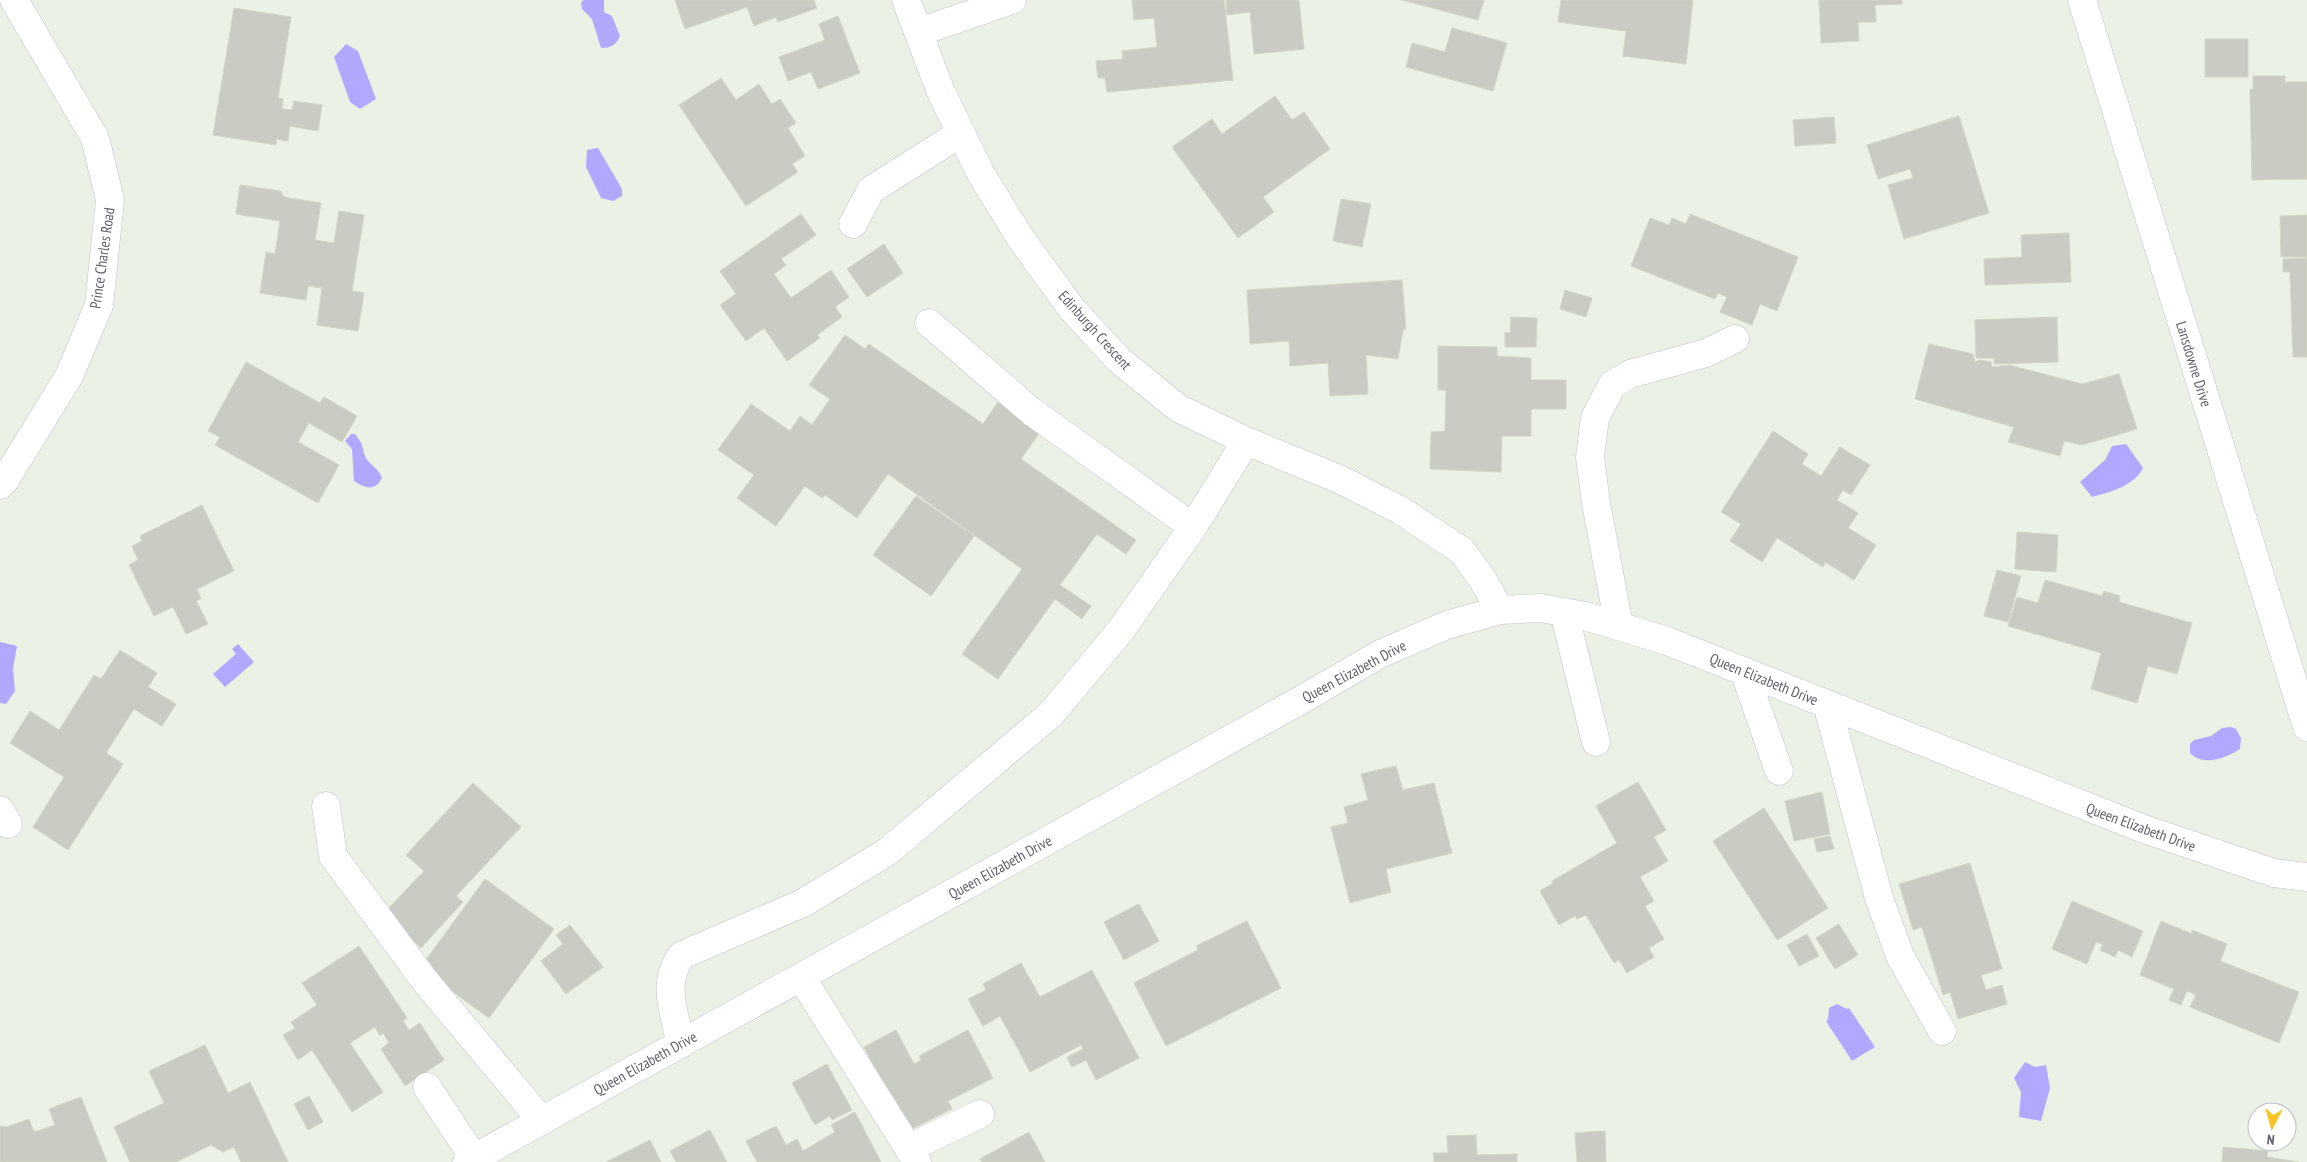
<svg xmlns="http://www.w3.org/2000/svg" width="2307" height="1162" font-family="'PT Sans Narrow',sans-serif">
  <rect width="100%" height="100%" fill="#ecf1e6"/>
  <path fill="#b2a8ff" d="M584 0H604V12L612 16 620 36C616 45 611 48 601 48L592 19 582 9 581 2Z
    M346 44 358 51 376 99 360 109 350 102 334 57Z
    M598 148 622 189V196L613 201 601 198 586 167 587 150Z
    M351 434H355C364 446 361 444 365 456 367 463 379 468 382 478 375 492 364 488 354 481L352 449 345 441Z
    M2126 444 2143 468C2134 486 2110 492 2092 497L2080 482 2105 460 2112 446Z
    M0 642 17 646 13 668 15 691 6 704 0 703Z
    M238 644 254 662 225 687 213 674 236 654 232 649Z
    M2231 727 2236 729 2241 738 2240 749C2226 758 2203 767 2190 753V744L2194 740 2211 736 2222 728Z
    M1837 1004 1847 1009 1849 1008 1875 1047 1852 1061 1826 1021 1828 1020 1829 1008Z
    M2025 1062 2035 1067 2046 1065 2050 1088 2041 1121 2019 1117 2021 1092 2014 1078Z"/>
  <path fill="#c9ccc3" stroke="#d0d6c4" d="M675 0H814L817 8 778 22 776 17 754 26 747 7 685 29Z
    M1132 0H1224L1233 80 1107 92 1105 78H1098L1096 61 1123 59 1122 51 1157 47 1154 18 1134 20Z
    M1226 0H1299L1304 49 1254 54 1250 12 1227 15Z
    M1402 0H1484L1478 20Z
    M1561 0H1693L1686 64 1623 56 1626 31 1558 22Z
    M1819 0H1902V4L1875 5 1876 22H1858L1859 41 1821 43Z
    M234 8 291 17 278 98 283 99 282 109 292 110 294 101 322 105 318 131 290 126 288 141 276 139V145L213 135Z
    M838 16 860 73 818 89 811 72 788 81 779 57 825 40 819 24Z
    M1452 28 1507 43 1493 91 1406 67 1412 43 1445 52Z
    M2205 39H2248V77H2205Z
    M2253 76H2285V82H2307V179L2252 180 2250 90 2253 89Z
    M721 78 736 100 759 84 772 104 780 99 796 123 788 128 805 156 792 164 798 172 746 206 679 105Z
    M1275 96 1292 120 1304 112 1330 149 1263 197 1274 212 1238 238 1172 147 1212 119 1222 134Z
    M1959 116 1989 213 1904 239 1888 185 1913 178 1910 169 1878 179 1867 145Z
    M1834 117 1836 143 1795 146 1793 120Z
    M240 185 280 191 284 197 321 203 315 240 334 243 339 211 364 215 352 291 364 293 358 331 317 325 322 288 308 286 306 300 260 293 266 252 275 254 280 221 236 214Z
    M1341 199 1371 204 1362 247 1333 241Z
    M801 214 816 235 781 259 786 265 774 274 791 298 831 270 849 297 835 307 842 317 817 335 820 338 787 361 764 328 746 341 720 305 736 294 720 271Z
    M1690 214 1798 257 1777 311 1760 304 1752 325 1720 312 1727 297 1718 293 1715 299 1631 266 1650 218 1669 225 1672 218 1686 224Z
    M2307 215V257H2281L2280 216Z
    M2069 233 2071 282 1985 285 1984 259 2022 257 2021 235Z
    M884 244 903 273 867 297 847 269Z
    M2307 258V357H2293L2290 272H2283V259Z
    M1402 280 1406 329 1403 330 1398 359 1366 355 1368 394 1330 396 1328 363 1290 366 1289 341 1250 344 1247 290Z
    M1565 290 1592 298 1586 317 1560 309Z
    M1511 317 1537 318 1536 347H1505V332L1510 333Z
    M2057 317 2058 362 1994 364V358H1976L1975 320Z
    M845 335 865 349 869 344 983 424 998 402 1040 432 1021 459 1136 540 1126 554 1097 534 1060 585 1091 606 1082 619 1055 599 998 679 962 654 1022 569 888 474 857 518 825 495 822 498 805 486 776 526 737 498 754 475 718 450 751 404 790 431 800 416 812 425 830 399 809 385Z
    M1929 344 1973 354 1975 362 1980 360 1991 362 1992 367 2009 365 2082 384 2119 374 2137 429 2082 445 2064 441 2060 456 2008 442 2014 427 1915 399Z
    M1438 346 1497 347V356L1531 358V380H1566V409H1531V436H1502L1501 472 1430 469 1431 432 1445 431 1446 390H1438Z
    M246 362 320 403 324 397 357 416 342 442 309 423 298 442 339 465 318 503 215 445 220 437 208 431Z
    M1773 431 1808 454 1802 464 1821 476 1840 447 1870 465 1851 495 1843 490 1837 500 1858 513 1848 528 1876 545 1854 580 1825 562 1823 567 1777 538 1762 562 1730 541 1741 524 1721 512Z
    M916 496 974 536 931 596 873 555Z
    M202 505 234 571 197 589 201 599 196 601 208 624 186 634 173 607 154 616 129 565 138 560 132 546 142 541 140 536Z
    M2017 532 2058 535 2056 572 2015 569Z
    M1997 570 2021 576 2008 622 1984 616Z
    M2045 580 2102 596 2104 591 2120 596 2119 602 2192 623 2177 674 2148 666 2137 703 2091 689 2101 653 2008 626 2017 597 2038 603Z
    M120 650 157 673 148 687 176 704 162 726 134 709 106 753 123 764 68 850 33 827 64 777 10 743 30 711 59 730 94 675 101 679Z
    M1396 766 1403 790 1434 783 1452 853 1386 869 1391 892 1350 903 1331 827 1348 823 1344 807 1368 800 1361 774Z
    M1638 782 1666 830 1654 837 1668 861 1640 877 1654 901 1645 906 1664 939 1649 948 1654 957 1627 973 1619 960 1614 963 1586 915 1577 919 1575 916 1559 925 1540 891 1553 883 1552 881 1617 843 1596 806Z
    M473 783 521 827 456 896 463 902 421 948 384 913 424 871 406 855Z
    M1822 792 1830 834 1794 841 1785 801Z
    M1764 808 1828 908 1777 940 1713 841Z
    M1830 836 1834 849 1817 852 1814 839Z
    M1970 863 2002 969 1981 975 1986 990 2002 985 2007 1004 1958 1019 1950 992 1943 995 1922 927 1913 930 1899 884Z
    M485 879 554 929 489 1018 420 968Z
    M2072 901 2143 931 2132 957 2118 950 2115 957 2100 950 2103 944 2096 942 2087 964 2052 949Z
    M1139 904 1159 941 1124 960 1104 922Z
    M1247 921 1281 988 1166 1046 1134 983 1198 950 1196 946Z
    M2161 921 2192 934V930L2227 944 2220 961 2299 992 2279 1043 2190 1007 2196 995 2187 991 2181 1005 2169 1000 2174 989 2140 975Z
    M1839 924 1858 955 1835 969 1816 938Z
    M570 925 603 967 566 994 541 961 563 944 556 935Z
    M1807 934 1819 956 1799 966 1787 945Z
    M359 946 407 1018 403 1021 409 1030 420 1023 444 1060 405 1086 381 1049 389 1043 383 1033 380 1036 375 1027 350 1043 383 1092 352 1112 312 1050 298 1060 283 1035 295 1028 291 1022 317 1005 302 983Z
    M1021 963 1040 997 1092 970 1139 1058 1096 1080 1086 1060 1072 1067 1067 1057 1083 1049 1081 1045 1030 1072 1000 1016 983 1026 968 999 986 990 983 984Z
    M896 1030 914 1064 921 1060 919 1056 968 1030 993 1078 948 1101 952 1109 908 1131 864 1047Z
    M205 1045 228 1093 250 1082 288 1162H241L234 1147 223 1152 211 1145 176 1162H130L114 1127 164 1103 149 1071Z
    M827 1064 852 1110 832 1120 830 1116 815 1125 792 1083Z
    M309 1096 323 1122 308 1130 294 1104Z
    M81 1097 107 1162H0V1126L7 1127 29 1119 34 1132 55 1125 49 1109Z
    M855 1112 881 1162H757L746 1141 776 1126 786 1145 797 1139 803 1151 835 1132 831 1125Z
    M710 1130 727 1162H676L670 1151Z
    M1605 1131 1606 1162H1577L1575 1133Z
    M1029 1132 1045 1162H982L980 1159Z
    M1476 1135 1477 1155 1517 1154V1162H1434L1433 1153H1448L1447 1136Z
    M650 1140 661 1162H606Z
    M2223 1147 2268 1151 2267 1157 2299 1162H2222Z"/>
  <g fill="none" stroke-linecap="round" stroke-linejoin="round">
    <g stroke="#c2c0c8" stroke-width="29">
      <path id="minor" d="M906 0 941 92 981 174 1021 239 1072 309 1119 360 1178 408 1246 441 1339 479 1400 510 1462 551 1483 580 1500 610
        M2082 0 2307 727
        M919 32 1012 0
        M853 224 871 190 961 133
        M929 323 1031 411 1193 527
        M0 485 5 480 69 376 99 305 110 200 95 138 14 0
        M1564 612 1596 742
        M1619 626 1596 503 1590 457 1595 418 1612 385 1630 374 1706 353 1735 339
        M1744 671 1779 771
        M1827 704 1879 898 1900 956 1942 1031
        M326 806 333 856 425 981 542 1121
        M0 810 8 824
        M801 977 917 1162
        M681 1044C674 1013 661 982 682 955L803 903 887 852 1051 714 1121 630 1193 527 1246 441
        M427 1087 474 1158
        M909 1148 980 1114
        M467 1162 1301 700 1380 654 1447 625 1500 610 1541 608 1585 616 1667 641 2144 829 2274 873 2307 877"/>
    </g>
    <use href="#minor" stroke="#fff" stroke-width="28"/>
  </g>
  <g text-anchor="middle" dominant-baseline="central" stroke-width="5" stroke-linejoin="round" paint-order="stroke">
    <g font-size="15" fill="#605e68" stroke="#fff">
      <text transform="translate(102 258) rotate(-82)">Prince Charles Road</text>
      <text transform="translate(1095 330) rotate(48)">Edinburgh Crescent</text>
      <text transform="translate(2194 364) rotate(73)">Lansdowne Drive</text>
      <text transform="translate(1354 671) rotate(-28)">Queen Elizabeth Drive</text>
      <text transform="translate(1764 679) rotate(22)">Queen Elizabeth Drive</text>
      <text transform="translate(2141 827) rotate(20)">Queen Elizabeth Drive</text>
      <text transform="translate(1000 867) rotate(-29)">Queen Elizabeth Drive</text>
      <text transform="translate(645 1063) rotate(-29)">Queen Elizabeth Drive</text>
    </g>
  </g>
  <g transform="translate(2272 1127) rotate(186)"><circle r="24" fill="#ffffff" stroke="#bfbfc3"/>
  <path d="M0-4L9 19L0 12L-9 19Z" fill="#f7c327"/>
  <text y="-8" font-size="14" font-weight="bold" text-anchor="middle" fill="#605e68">N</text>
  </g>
</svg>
